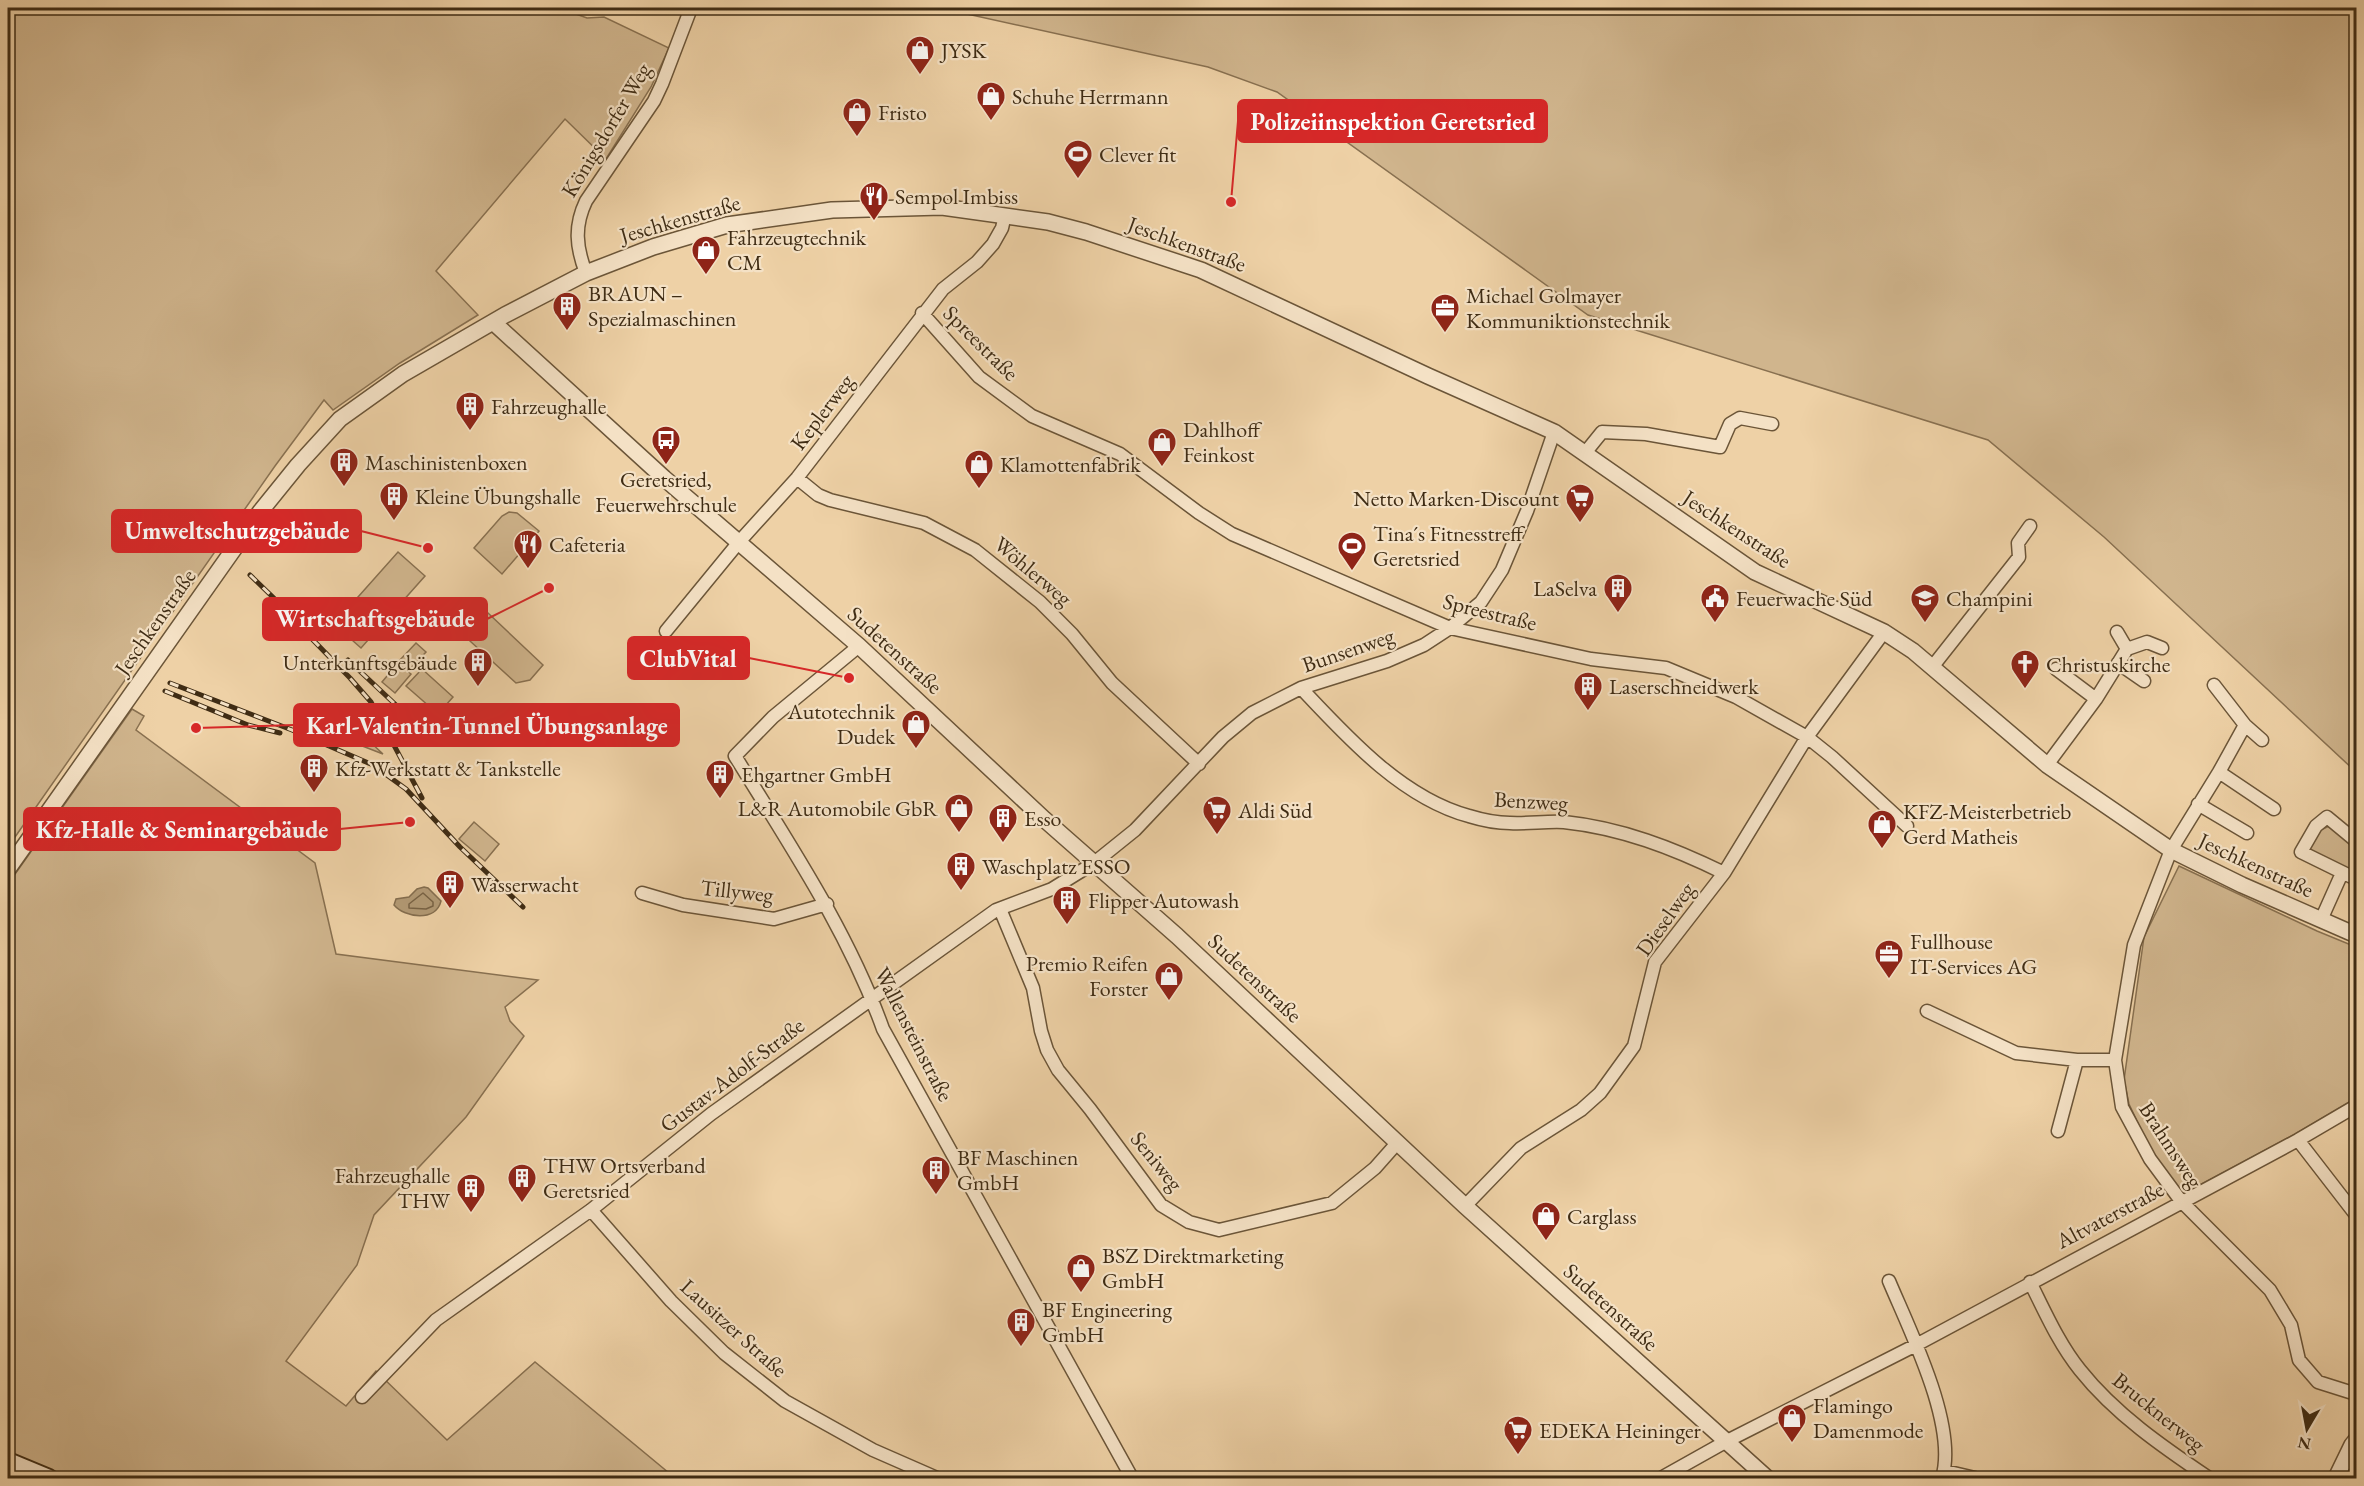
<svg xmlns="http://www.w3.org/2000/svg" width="2364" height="1486" font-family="'EB Garamond',serif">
  <rect width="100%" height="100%" fill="#eed1a6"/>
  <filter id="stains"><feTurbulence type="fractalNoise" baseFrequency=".00333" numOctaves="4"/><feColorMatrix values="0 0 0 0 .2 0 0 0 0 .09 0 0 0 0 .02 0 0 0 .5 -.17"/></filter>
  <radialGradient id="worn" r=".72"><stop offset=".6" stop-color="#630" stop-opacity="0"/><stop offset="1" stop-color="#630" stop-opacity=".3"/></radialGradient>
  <path fill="#d0b58d" stroke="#887050" stroke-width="1.5" d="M8 8H559L587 18 604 17 669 48 651 87 606 159 565 119 436 271 478 315 400 363 333 410 324 400 275 466 8 847Z
    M940 8H2356V772L2104 537 1988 440 1588 315 1277 92 1208 67Z
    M509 512 517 513 539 531 502 574 474 548 502 516Z
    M398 552 425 576 361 648 334 624Z
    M488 613 543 665 530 680 516 683 459 631 466 623 473 629Z
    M416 643 426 652 410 669 400 660Z
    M398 663 411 674 395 693 382 682Z
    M422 669 453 697 438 714 406 686Z
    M325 708 336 710 383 754 308 725Z
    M132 709 144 716 136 730 315 863 336 954 538 980 505 1007 510 1021 524 1036 466 1117 374 1215 357 1265 286 1361 346 1406 376 1371 447 1440 535 1362 675 1478H8V884Z
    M474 822 499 844 485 861 459 839Z
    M2329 826 2356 848V874L2311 851 2310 847 2319 831Z
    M2179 866 2317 931 2356 947V1098L2295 1134 2181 1195 2154 1157 2129 1104 2124 1080 2144 937Z"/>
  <path fill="#b29974" stroke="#846d4e" stroke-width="1.5" d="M424 887 428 888 441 901C436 922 405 918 394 905L396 899 409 897 417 889Z"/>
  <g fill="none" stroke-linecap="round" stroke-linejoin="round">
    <path stroke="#786244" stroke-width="1.5" d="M423 893 433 902V906L426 909 409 908V904Z"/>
    <g stroke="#6b5538" stroke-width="15">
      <path id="minor" d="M586 273C576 247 574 226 586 201L654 101 662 84 691 8
        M922 313 979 377 1032 416 1120 454 1199 513 1232 534 1450 628 1591 659 1666 668 1736 697 1807 737 1832 757 1907 826
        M1585 453 1602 432 1646 434 1720 447 1730 424 1740 418 1772 424
        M797 478 818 495 830 500 924 523 975 550 1040 602 1072 634 1112 683 1199 764
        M666 631 739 542 797 478 943 289 977 262 993 244 1002 228 1005 215
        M859 646 773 717 735 756C789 844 848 931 883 1029L1132 1478
        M2127 649 2147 642 2162 648
        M2118 663 2144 681
        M1933 666 2019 557 2018 543 2030 526
        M2056 669 2096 699
        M2214 685 2245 725
        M1301 688C1347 737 1402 798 1469 816 1482 820 1497 823 1510 823 1528 824 1546 821 1564 822 1621 828 1673 848 1724 873
        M2262 740 2245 725 2219 772 2171 850 2134 945 2115 1060 2122 1107 2150 1159 2181 1201 2270 1290 2291 1325 2299 1360 2318 1382 2356 1394
        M2047 765 2096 699 2127 649 2117 632
        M2219 772 2274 809
        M2198 804 2247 833
        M2356 841 2327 817 2316 826 2301 852 2356 879
        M642 893 683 905 774 919 827 904
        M1000 909 1033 988 1041 1031 1047 1050 1058 1070 1090 1109 1161 1205 1189 1222 1219 1230 1332 1203 1375 1168 1398 1142
        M2321 920 2342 873
        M1927 1011 2016 1053 2077 1060H2115
        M2058 1131 2077 1060
        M2298 1140 2356 1215
        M1465 1206 1521 1148 1581 1110 1600 1093 1634 1046 1655 962 1724 873 1807 737 1884 632
        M591 1210 671 1301 724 1353 785 1401 873 1450 937 1478
        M1889 1281C1910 1331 1958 1426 1942 1478
        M2030 1282C2045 1312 2059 1344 2080 1370 2115 1414 2163 1447 2209 1478
        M362 1397 436 1320 591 1210 711 1114 996 910 1052 889 1094 863 1135 830 1223 737 1252 713 1301 688 1387 661 1424 645 1450 628 1481 602 1502 570 1527 511 1554 432
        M1945 1471 1975 1478
        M1661 1478 1727 1441 1916 1345 2298 1140 2356 1106"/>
    </g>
    <g stroke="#6b5538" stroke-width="18">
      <path id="tertiary" d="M493 322 664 478 859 646 1044 819 1177 936 1465 1206 1767 1478
        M8 869 260 512 298 465 340 419 403 374 505 315 586 273 653 247 727 225 832 210 942 207 1048 222 1086 232 1201 270 1428 376 1554 432 1755 572 1884 632 1913 651 2047 765 2171 850 2242 885 2356 935
        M2336 1478 2352 1445 2356 1440"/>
    </g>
    <g stroke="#3f2c14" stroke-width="20">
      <path id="secondary" d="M8 1461 49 1478"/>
    </g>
    <use href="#minor" stroke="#f4e1c5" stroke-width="12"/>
    <use href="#tertiary" stroke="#f4e1c5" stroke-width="15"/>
    <use href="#secondary" stroke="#f4e1c5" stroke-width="16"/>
    <g stroke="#3f2c14" stroke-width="5">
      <path id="rail" d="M250 575 282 606
        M275 601 350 678 371 702 422 798
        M348 660 413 721
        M170 683 292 730 373 765 406 789 460 847 523 907
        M165 691 248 725 280 733"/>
    </g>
    <use href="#rail" stroke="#f4e1c5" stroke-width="3" stroke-dasharray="9" stroke-linecap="butt"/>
  </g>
  <defs>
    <g id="shop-pin" transform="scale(1.5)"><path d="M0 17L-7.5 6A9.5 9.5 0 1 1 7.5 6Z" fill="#8f2418" stroke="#f4e1c5"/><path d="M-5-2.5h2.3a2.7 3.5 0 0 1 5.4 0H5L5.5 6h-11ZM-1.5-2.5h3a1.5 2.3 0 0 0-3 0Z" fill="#fff"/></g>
    <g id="stadium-pin" transform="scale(1.5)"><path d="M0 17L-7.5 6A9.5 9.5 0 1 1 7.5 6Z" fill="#8f2418" stroke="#f4e1c5"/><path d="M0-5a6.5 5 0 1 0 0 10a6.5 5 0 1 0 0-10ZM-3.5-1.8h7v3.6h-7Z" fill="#fff"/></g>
    <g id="restaurant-pin" transform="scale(1.5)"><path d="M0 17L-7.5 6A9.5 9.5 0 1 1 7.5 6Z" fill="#8f2418" stroke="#f4e1c5"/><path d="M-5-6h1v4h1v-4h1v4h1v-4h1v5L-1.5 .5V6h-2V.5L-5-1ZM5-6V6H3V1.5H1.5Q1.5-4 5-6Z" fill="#fff"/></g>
    <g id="building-pin" transform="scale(1.5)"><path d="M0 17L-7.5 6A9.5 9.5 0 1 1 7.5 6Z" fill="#8f2418" stroke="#f4e1c5"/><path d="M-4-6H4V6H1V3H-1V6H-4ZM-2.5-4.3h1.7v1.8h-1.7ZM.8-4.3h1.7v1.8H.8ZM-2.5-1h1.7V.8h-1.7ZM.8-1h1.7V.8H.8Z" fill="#fff"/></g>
    <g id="office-pin" transform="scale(1.5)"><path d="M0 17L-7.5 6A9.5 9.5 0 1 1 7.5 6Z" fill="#8f2418" stroke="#f4e1c5"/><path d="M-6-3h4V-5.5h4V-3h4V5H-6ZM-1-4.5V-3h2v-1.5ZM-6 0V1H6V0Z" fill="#fff"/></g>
    <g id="bus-pin" transform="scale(1.5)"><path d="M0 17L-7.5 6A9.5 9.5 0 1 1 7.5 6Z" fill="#8f2418" stroke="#f4e1c5"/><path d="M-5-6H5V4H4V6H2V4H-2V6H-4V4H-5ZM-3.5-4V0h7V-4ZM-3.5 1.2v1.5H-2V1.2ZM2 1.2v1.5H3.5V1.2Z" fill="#fff"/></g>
    <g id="supermarket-pin" transform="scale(1.5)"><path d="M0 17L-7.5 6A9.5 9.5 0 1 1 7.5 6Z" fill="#8f2418" stroke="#f4e1c5"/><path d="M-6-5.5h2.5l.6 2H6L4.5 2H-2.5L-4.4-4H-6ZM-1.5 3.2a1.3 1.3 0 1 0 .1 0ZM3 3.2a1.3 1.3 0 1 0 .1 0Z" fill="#fff"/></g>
    <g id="civic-pin" transform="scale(1.5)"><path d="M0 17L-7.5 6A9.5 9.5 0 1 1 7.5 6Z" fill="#8f2418" stroke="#f4e1c5"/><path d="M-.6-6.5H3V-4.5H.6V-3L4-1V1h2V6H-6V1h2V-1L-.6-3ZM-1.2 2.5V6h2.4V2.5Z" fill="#fff"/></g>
    <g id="school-pin" transform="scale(1.5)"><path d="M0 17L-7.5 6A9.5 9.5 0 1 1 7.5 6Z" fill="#8f2418" stroke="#f4e1c5"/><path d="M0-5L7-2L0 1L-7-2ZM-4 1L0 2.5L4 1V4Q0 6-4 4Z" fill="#fff"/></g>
    <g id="church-pin" transform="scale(1.5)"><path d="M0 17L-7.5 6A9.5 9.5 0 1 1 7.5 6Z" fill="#8f2418" stroke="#f4e1c5"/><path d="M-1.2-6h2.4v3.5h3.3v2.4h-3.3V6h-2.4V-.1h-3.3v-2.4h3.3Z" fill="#fff"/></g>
  </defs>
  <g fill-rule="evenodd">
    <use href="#shop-pin" x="920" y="50"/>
    <use href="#shop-pin" x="991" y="96"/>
    <use href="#shop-pin" x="857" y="112"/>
    <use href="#stadium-pin" x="1078" y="154"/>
    <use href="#restaurant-pin" x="874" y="196"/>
    <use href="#shop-pin" x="706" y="250"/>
    <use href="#building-pin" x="567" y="306"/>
    <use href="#office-pin" x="1445" y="308"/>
    <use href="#building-pin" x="470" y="406"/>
    <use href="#bus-pin" x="666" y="440"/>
    <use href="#shop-pin" x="1162" y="442"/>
    <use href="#building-pin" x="344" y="462"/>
    <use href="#shop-pin" x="979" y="464"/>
    <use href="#building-pin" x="394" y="496"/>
    <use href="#supermarket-pin" x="1580" y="498"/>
    <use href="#restaurant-pin" x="528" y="544"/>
    <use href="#stadium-pin" x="1352" y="546"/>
    <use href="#building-pin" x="1618" y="588"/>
    <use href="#civic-pin" x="1715" y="598"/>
    <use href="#school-pin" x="1925" y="598"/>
    <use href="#building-pin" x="478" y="662"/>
    <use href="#church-pin" x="2025" y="664"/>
    <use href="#building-pin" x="1588" y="686"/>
    <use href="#shop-pin" x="916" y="724"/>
    <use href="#building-pin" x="314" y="768"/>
    <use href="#building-pin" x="720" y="774"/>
    <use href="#shop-pin" x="959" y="808"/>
    <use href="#supermarket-pin" x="1217" y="810"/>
    <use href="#building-pin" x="1003" y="818"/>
    <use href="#shop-pin" x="1882" y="824"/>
    <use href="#building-pin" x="961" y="866"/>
    <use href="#building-pin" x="450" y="884"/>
    <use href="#building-pin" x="1067" y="900"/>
    <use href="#office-pin" x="1889" y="954"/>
    <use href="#shop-pin" x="1169" y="976"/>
    <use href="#building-pin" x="936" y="1170"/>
    <use href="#building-pin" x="522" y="1178"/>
    <use href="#building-pin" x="471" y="1188"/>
    <use href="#shop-pin" x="1546" y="1216"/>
    <use href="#shop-pin" x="1081" y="1268"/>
    <use href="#building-pin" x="1021" y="1322"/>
    <use href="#shop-pin" x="1792" y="1418"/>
    <use href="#supermarket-pin" x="1518" y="1430"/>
  </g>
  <g text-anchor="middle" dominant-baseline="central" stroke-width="4.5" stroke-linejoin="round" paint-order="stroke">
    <g font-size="22" fill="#3f2c14" stroke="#f4e1c5" text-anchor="start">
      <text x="941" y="50">JYSK</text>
      <text x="1012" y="96">Schuhe Herrmann</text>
      <text x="878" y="112">Fristo</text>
      <text x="1099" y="154">Clever fit</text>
      <text x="895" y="196">Sempol Imbiss</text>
      <text x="727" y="237">Fahrzeugtechnik<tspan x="727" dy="25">CM</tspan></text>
      <text x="588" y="293">BRAUN –<tspan x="588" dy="25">Spezialmaschinen</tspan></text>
      <text x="1466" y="295">Michael Golmayer<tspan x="1466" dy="25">Kommuniktionstechnik</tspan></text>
      <text x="491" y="406">Fahrzeughalle</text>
      <text x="1183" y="429">Dahlhoff<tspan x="1183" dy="25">Feinkost</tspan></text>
      <text x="365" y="462">Maschinistenboxen</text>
      <text x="1000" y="464">Klamottenfabrik</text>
      <text x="666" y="479" text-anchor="middle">Geretsried,<tspan x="666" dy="25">Feuerwehrschule</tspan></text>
      <text x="415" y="496">Kleine Übungshalle</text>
      <text x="1559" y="498" text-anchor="end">Netto Marken-Discount</text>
      <text x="1373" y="533">Tina´s Fitnesstreff<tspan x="1373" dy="25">Geretsried</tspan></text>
      <text x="549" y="544">Cafeteria</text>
      <text x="1597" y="588" text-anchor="end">LaSelva</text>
      <text x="1736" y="598">Feuerwache Süd</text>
      <text x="1946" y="598">Champini</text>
      <text x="457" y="662" text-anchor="end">Unterkunftsgebäude</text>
      <text x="2046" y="664">Christuskirche</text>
      <text x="1609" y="686">Laserschneidwerk</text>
      <text x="895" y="711" text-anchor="end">Autotechnik<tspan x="895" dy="25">Dudek</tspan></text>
      <text x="335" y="768">Kfz-Werkstatt &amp; Tankstelle</text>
      <text x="741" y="774">Ehgartner GmbH</text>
      <text x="938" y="808" text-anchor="end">L&amp;R Automobile GbR</text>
      <text x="1238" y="810">Aldi Süd</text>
      <text x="1903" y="811">KFZ-Meisterbetrieb<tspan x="1903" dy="25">Gerd Matheis</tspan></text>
      <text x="1024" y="818">Esso</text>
      <text x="982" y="866">Waschplatz ESSO</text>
      <text x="471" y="884">Wasserwacht</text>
      <text x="1088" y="900">Flipper Autowash</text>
      <text x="1910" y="941">Fullhouse<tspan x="1910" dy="25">IT-Services AG</tspan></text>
      <text x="1148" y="963" text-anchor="end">Premio Reifen<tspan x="1148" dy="25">Forster</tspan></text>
      <text x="957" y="1157">BF Maschinen<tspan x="957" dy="25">GmbH</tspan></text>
      <text x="543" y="1165">THW Ortsverband<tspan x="543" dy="25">Geretsried</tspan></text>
      <text x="450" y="1175" text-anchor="end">Fahrzeughalle<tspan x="450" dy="25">THW</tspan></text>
      <text x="1567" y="1216">Carglass</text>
      <text x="1102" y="1255">BSZ Direktmarketing<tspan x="1102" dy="25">GmbH</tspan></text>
      <text x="1042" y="1309">BF Engineering<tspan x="1042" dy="25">GmbH</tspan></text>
      <text x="1813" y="1405">Flamingo<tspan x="1813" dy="25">Damenmode</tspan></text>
      <text x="1539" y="1430">EDEKA Heininger</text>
    </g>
    <g font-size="22" fill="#3f2c14" stroke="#f4e1c5">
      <text transform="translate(606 130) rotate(-59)">Königsdorfer Weg</text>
      <text transform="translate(680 219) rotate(-16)">Jeschkenstraße</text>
      <text transform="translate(1187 244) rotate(20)">Jeschkenstraße</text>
      <text transform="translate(981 343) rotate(45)">Spreestraße</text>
      <text transform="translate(822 412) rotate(-53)">Keplerweg</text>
      <text transform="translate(1737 529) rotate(33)">Jeschkenstraße</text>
      <text transform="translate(1033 571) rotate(40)">Wöhlerweg</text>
      <text transform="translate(1490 612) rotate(14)">Spreestraße</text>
      <text transform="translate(155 622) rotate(-55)">Jeschkenstraße</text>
      <text transform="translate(895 650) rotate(42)">Sudetenstraße</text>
      <text transform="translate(1348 650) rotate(-19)">Bunsenweg</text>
      <text transform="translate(1531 801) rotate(3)">Benzweg</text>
      <text transform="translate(2256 865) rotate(25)">Jeschkenstraße</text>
      <text transform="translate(737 891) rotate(6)">Tillyweg</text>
      <text transform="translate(1665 919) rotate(-55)">Dieselweg</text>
      <text transform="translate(1255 978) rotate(43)">Sudetenstraße</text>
      <text transform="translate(914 1034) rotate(63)">Wallensteinstraße</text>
      <text transform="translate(732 1075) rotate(-37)">Gustav-Adolf-Straße</text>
      <text transform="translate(2171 1145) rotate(57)">Brahmsweg</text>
      <text transform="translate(1157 1161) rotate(51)">Seniweg</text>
      <text transform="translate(2110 1215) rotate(-28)">Altvaterstraße</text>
      <text transform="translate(1611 1307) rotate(42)">Sudetenstraße</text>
      <text transform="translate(734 1328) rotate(42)">Lausitzer Straße</text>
      <text transform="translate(2159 1412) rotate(39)">Brucknerweg</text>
    </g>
  </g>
  <path fill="none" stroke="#d62828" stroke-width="2" d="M1231 202L1238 121M428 548L361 531M549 588L487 619M849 678L749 658M196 728L294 725M410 822L340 829"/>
  <g fill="#d62828" stroke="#f4e1c5" stroke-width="2">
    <circle cx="1231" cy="202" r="6"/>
    <circle cx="428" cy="548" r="6"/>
    <circle cx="549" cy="588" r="6"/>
    <circle cx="849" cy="678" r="6"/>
    <circle cx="196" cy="728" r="6"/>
    <circle cx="410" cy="822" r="6"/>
  </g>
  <g fill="#d62828" stroke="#d62828" stroke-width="2">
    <rect x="1238" y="100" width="309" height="42" rx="6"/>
    <rect x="112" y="510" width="249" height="42" rx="6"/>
    <rect x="263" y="598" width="224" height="42" rx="6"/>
    <rect x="628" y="637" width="121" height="42" rx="6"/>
    <rect x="294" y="704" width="385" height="42" rx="6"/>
    <rect x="24" y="808" width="316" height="42" rx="6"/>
  </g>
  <g font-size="24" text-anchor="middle" font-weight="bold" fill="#fff">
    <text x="1393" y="130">Polizeiinspektion Geretsried</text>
    <text x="237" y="539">Umweltschutzgebäude</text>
    <text x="375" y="627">Wirtschaftsgebäude</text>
    <text x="688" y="667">ClubVital</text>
    <text x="487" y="734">Karl-Valentin-Tunnel Übungsanlage</text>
    <text x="182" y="838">Kfz-Halle &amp; Seminargebäude</text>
  </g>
  <rect width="2364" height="1486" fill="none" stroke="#eed1a6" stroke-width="30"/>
  <rect x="9" y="9" width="2346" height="1468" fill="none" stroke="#3f2c14" stroke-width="3"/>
  <rect x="15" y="15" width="2334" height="1456" fill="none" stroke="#3f2c14" stroke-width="1.5"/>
  <g transform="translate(2307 1429) rotate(190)" stroke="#f4e1c5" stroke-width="4.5" paint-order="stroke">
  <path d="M0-4.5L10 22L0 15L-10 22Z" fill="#3f2c14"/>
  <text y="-9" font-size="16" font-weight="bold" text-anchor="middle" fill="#3f2c14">N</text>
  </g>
  <rect width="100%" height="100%" filter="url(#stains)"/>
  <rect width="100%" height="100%" fill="url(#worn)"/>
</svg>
